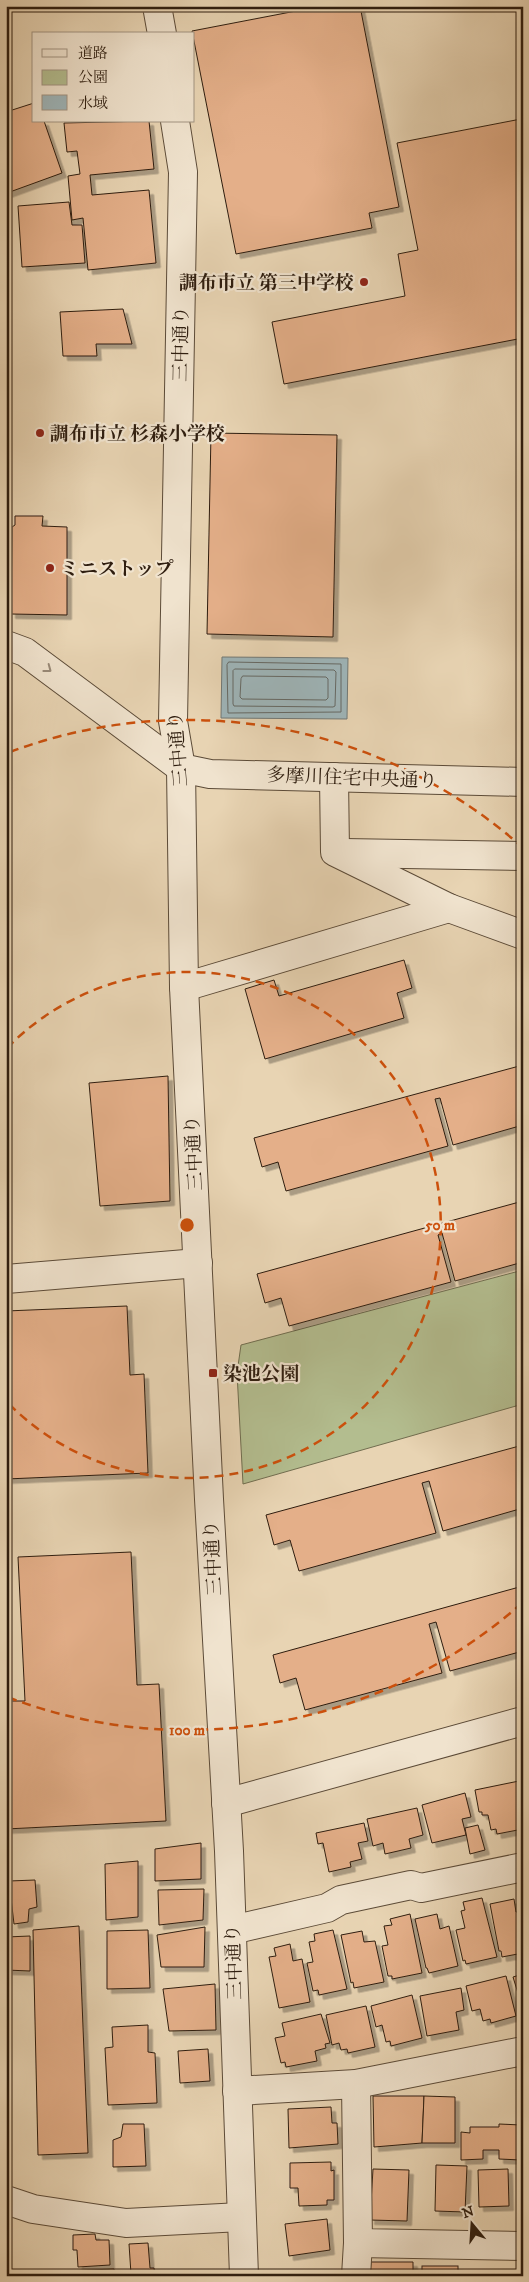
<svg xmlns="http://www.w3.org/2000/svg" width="529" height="2282" font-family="'IM FELL DW Pica','Noto Serif JP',serif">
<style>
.green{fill:#b3bd8f;stroke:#706d4f}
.water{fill:#9eb5b9;stroke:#717875}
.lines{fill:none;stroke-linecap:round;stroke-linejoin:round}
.shore{stroke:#666964;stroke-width:1}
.building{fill:#e4af89;stroke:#2e1d0f;filter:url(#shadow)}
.minor-casing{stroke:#5c4b38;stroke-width:30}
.tertiary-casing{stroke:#5c4b38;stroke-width:30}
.minor{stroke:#f0e3ce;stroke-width:28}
.tertiary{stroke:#f0e3ce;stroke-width:28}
.oneway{stroke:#998a78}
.ring{fill:none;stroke:#cc500c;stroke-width:2.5;stroke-dasharray:9 6}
.poi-dot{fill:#8f2418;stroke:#f0e3ce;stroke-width:2}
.labels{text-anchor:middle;stroke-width:4.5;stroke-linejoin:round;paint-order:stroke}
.poi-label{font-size:19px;font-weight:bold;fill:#2e1d0f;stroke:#f0e3ce;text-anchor:start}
.street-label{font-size:19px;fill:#2e1d0f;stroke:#f0e3ce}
.centre{fill:#cc500c;stroke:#f0e3ce;stroke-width:2.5}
.ring-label{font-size:15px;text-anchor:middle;font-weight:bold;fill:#cc500c;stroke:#f0e3ce;stroke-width:4.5;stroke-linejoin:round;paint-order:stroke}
</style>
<defs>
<filter id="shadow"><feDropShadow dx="4.5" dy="4.5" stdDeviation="0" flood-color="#0004"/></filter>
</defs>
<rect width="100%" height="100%" fill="#e8d4b3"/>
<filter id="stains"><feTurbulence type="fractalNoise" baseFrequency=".004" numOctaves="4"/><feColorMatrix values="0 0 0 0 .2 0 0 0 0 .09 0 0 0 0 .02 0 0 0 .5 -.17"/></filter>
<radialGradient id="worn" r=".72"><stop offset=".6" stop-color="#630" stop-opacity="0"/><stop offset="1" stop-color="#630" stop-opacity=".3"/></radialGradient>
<polygon class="green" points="523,1270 523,1404 243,1484 237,1373 241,1345"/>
<polygon class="water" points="222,657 348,658 347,719 221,718"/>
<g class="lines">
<g class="shore">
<polygon points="229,662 341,664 341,712 228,713 227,665"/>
<polygon points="235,669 334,670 336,672 335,706 333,707 234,706 233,704 233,671"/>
<polygon points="243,676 326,677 328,679 328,698 326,700 242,699 240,697 241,679"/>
</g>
</g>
<g class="building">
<polygon points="322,6 360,6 399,207 369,213 372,228 236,254 192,31"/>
<polygon points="34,103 34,121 44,121 62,173 7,193 6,112"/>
<polygon points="523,103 523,338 284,384 272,322 405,296 398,254 418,250 397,143 521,119 518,104"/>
<polygon points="149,121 154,169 90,175 92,195 149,190 156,263 88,270 83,218 72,220 68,176 80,174 77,151 67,152 64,123"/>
<polygon points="69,202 72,225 82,225 85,263 22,267 18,206"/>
<polygon points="123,309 132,344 96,344 97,356 63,356 60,312"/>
<polygon points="211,433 337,435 333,637 207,634"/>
<polygon points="15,516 43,516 42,526 67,527 67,615 11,614 12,527 15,525"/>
<polygon points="404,960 412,988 397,993 404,1018 265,1059 245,989 274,980 279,996"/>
<polygon points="523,1065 523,1125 453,1145 440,1098 435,1099 448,1146 286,1191 278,1162 262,1167 254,1138"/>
<polygon points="168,1076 170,1201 100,1206 89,1083"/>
<polygon points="523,1201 523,1262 455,1281 442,1233 438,1235 451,1282 289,1326 281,1298 265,1303 257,1274"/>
<polygon points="127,1306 130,1375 144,1374 148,1473 6,1479 6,1311"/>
<polygon points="523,1445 523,1508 443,1531 429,1481 422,1483 436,1533 299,1571 290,1540 274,1545 266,1515"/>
<polygon points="131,1552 137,1685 159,1684 166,1821 6,1829 6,1701 25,1701 18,1557"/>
<polygon points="523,1586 523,1651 450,1671 436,1622 429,1624 442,1673 305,1710 296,1678 280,1683 273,1655"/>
<polygon points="519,1781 523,1800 523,1829 497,1834 496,1829 491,1830 488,1815 482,1815 482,1812 479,1812 475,1790"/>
<polygon points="465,1793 471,1817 462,1819 466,1835 432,1843 422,1805"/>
<polygon points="417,1808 423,1835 409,1839 411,1848 385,1854 383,1843 373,1846 367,1819"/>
<polygon points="364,1823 368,1841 358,1843 362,1859 350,1862 351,1867 329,1872 323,1843 318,1844 316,1833"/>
<polygon points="478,1825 485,1850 470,1854 465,1828"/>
<polygon points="201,1843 201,1879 155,1881 155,1849"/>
<polygon points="138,1861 138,1917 106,1920 105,1864"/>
<polygon points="35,1880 37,1907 29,1909 28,1922 14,1924 9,1881"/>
<polygon points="204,1889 203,1920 159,1925 158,1890"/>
<polygon points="482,1898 497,1957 466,1964 465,1960 463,1961 456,1930 465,1928 461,1911 465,1910 463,1902"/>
<polygon points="514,1899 516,1912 523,1911 523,1953 502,1957 501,1951 499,1951 490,1904"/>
<polygon points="410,1914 422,1973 392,1979 392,1976 388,1976 382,1946 388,1945 384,1926 392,1925 390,1919"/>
<polygon points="437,1914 440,1929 449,1926 458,1966 429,1973 427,1968 426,1968 415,1919"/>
<polygon points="79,1926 88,2153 38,2155 33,1930"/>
<polygon points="205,1927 204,1967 161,1967 157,1935"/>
<polygon points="148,1930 150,1988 107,1989 107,1931"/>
<polygon points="333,1930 347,1989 319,1995 318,1990 313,1991 307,1963 313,1962 309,1942 315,1941 314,1934"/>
<polygon points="362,1931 364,1942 375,1941 384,1982 354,1988 353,1982 351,1983 341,1935"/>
<polygon points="30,1936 30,1971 6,1970 6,1937"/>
<polygon points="290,1944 293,1961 302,1959 310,2002 279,2008 269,1957 276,1956 274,1948"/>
<polygon points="523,1974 523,2003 521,2003 513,1977"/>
<polygon points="506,1976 516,2016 491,2023 490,2019 483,2021 480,2009 472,2011 466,1986"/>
<polygon points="215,1984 216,2030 169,2031 163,1989"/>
<polygon points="461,1988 464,2010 456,2012 459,2030 427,2036 420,1996"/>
<polygon points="412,1995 422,2038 391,2046 390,2041 386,2042 382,2025 376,2027 371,2006"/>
<polygon points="366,2006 375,2047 348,2053 347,2049 341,2050 339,2043 332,2045 326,2015"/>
<polygon points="321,2014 330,2043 325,2044 326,2048 315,2051 317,2061 286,2067 285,2062 281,2063 275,2038 285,2036 282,2023"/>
<polygon points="148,2025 148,2052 155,2053 157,2103 108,2105 105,2048 113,2047 112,2027"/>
<polygon points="208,2049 210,2081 180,2083 178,2051"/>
<polygon points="373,2096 424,2096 422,2143 374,2147"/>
<polygon points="424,2096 455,2097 455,2143 422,2143"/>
<polygon points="331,2107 332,2123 337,2123 338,2144 289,2148 288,2109"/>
<polygon points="123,2124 144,2124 146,2166 113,2167 113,2140 121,2137"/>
<polygon points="499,2124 521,2125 521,2160 499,2159 499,2150 483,2150 483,2159 461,2160 461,2132 470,2133 470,2127 499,2127"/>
<polygon points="331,2162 331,2171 334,2170 334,2200 327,2200 327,2205 299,2206 298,2188 290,2188 290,2163"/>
<polygon points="436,2165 467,2166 465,2212 435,2211"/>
<rect x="521" y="2166" width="2" height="43"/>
<polygon points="373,2169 409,2170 407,2221 370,2220"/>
<polygon points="508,2169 509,2206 479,2207 478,2170"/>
<polygon points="327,2219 330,2250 289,2256 285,2224"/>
<polygon points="95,2234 96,2240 109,2240 110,2265 78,2267 77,2250 73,2250 73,2235"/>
<polygon points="148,2243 150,2268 154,2268 155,2276 127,2276 131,2274 129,2244"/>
<polygon points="371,2262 413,2262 413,2276 370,2276"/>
<rect x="422" y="2266" width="36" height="10"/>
<polygon points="114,2269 114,2276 16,2276 16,2273"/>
</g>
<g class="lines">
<g class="minor-casing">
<g id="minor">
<polyline points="6,645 25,652 181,768"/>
<polyline points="334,777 335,852 449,908 523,935"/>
<polyline points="344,853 523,856"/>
<polyline points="184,987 449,908"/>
<polyline points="6,1279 198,1263"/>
<polyline points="226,1803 523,1721"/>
<polyline points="232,1930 327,1908 341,1900 411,1885 421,1888 523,1867"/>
<polyline points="356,2084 358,2243 523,2246"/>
<polyline points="237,2091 356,2084 523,2051"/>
<polyline points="6,2200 33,2209 126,2223 241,2217"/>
<polyline points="356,2276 358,2243"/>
</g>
</g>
<g class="tertiary-casing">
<g id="tertiary">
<polyline points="157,6 162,34"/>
<polyline points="175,121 183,172 173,721 181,768 184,987 209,1499 229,1851 244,2276"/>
<polyline points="181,768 210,774 523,782"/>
</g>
</g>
<use href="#minor" class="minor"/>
<use href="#tertiary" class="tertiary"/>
</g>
<defs><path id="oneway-chevron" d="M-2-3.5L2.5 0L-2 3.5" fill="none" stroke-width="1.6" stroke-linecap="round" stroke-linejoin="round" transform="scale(1.25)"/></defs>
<use class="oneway" href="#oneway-chevron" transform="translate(48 669) rotate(37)"/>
<g class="ring">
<path d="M7 1048A253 253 0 1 1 7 1402"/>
<path d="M522 1603A505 505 0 0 1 10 1698M10 752A505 505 0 0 1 522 847"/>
</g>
<g class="poi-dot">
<circle cx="364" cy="282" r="5"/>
<circle cx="40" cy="433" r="5"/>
<circle cx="50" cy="568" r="5"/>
<rect x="208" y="1368" width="10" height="10" rx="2.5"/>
</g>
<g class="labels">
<g class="poi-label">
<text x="354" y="289" text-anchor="end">調布市立 第三中学校</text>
<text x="50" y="440">調布市立 杉森小学校</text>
<text x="60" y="575">ミニストップ</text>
<text x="223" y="1380">染池公園</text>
</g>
<g class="street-label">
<text transform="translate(180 344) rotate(-89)" y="7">三中通り</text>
<text transform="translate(177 749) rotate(-95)" y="7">三中通り</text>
<text transform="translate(352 777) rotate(2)" y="7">多摩川住宅中央通り</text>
<text transform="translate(193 1153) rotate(-93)" y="7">三中通り</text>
<text transform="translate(212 1558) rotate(-93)" y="7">三中通り</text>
<text transform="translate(233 1962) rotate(-92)" y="7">三中通り</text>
</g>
</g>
<circle cx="187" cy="1225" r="8" class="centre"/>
<g class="ring-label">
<text x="440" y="1230">50 m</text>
<text x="187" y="1735">100 m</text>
</g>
<rect width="529" height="2282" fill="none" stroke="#e8d4b3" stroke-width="25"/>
<rect x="8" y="8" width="514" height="2267" fill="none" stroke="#2e1d0f" stroke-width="2.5"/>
<rect x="12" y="12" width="504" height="2257" fill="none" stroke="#2e1d0f"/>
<rect x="32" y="32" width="162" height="90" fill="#f0e3ce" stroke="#a29482"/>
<rect x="42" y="49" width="25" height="8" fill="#f0e3ce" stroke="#a29482"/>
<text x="78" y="58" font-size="15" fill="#2e1d0f">道路</text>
<rect x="42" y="70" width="25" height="15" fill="#b3bd8f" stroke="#a29482"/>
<text x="78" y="82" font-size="15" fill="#2e1d0f">公園</text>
<rect x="42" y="95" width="25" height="15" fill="#9eb5b9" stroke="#a29482"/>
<text x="78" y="108" font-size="15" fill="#2e1d0f">水域</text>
<g transform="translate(472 2224) rotate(342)" stroke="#f0e3ce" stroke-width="4" paint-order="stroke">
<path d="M0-4L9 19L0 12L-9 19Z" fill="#2e1d0f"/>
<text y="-8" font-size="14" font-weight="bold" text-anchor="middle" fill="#2e1d0f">N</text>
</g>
<rect width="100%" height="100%" filter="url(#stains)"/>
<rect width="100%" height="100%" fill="url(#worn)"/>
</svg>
